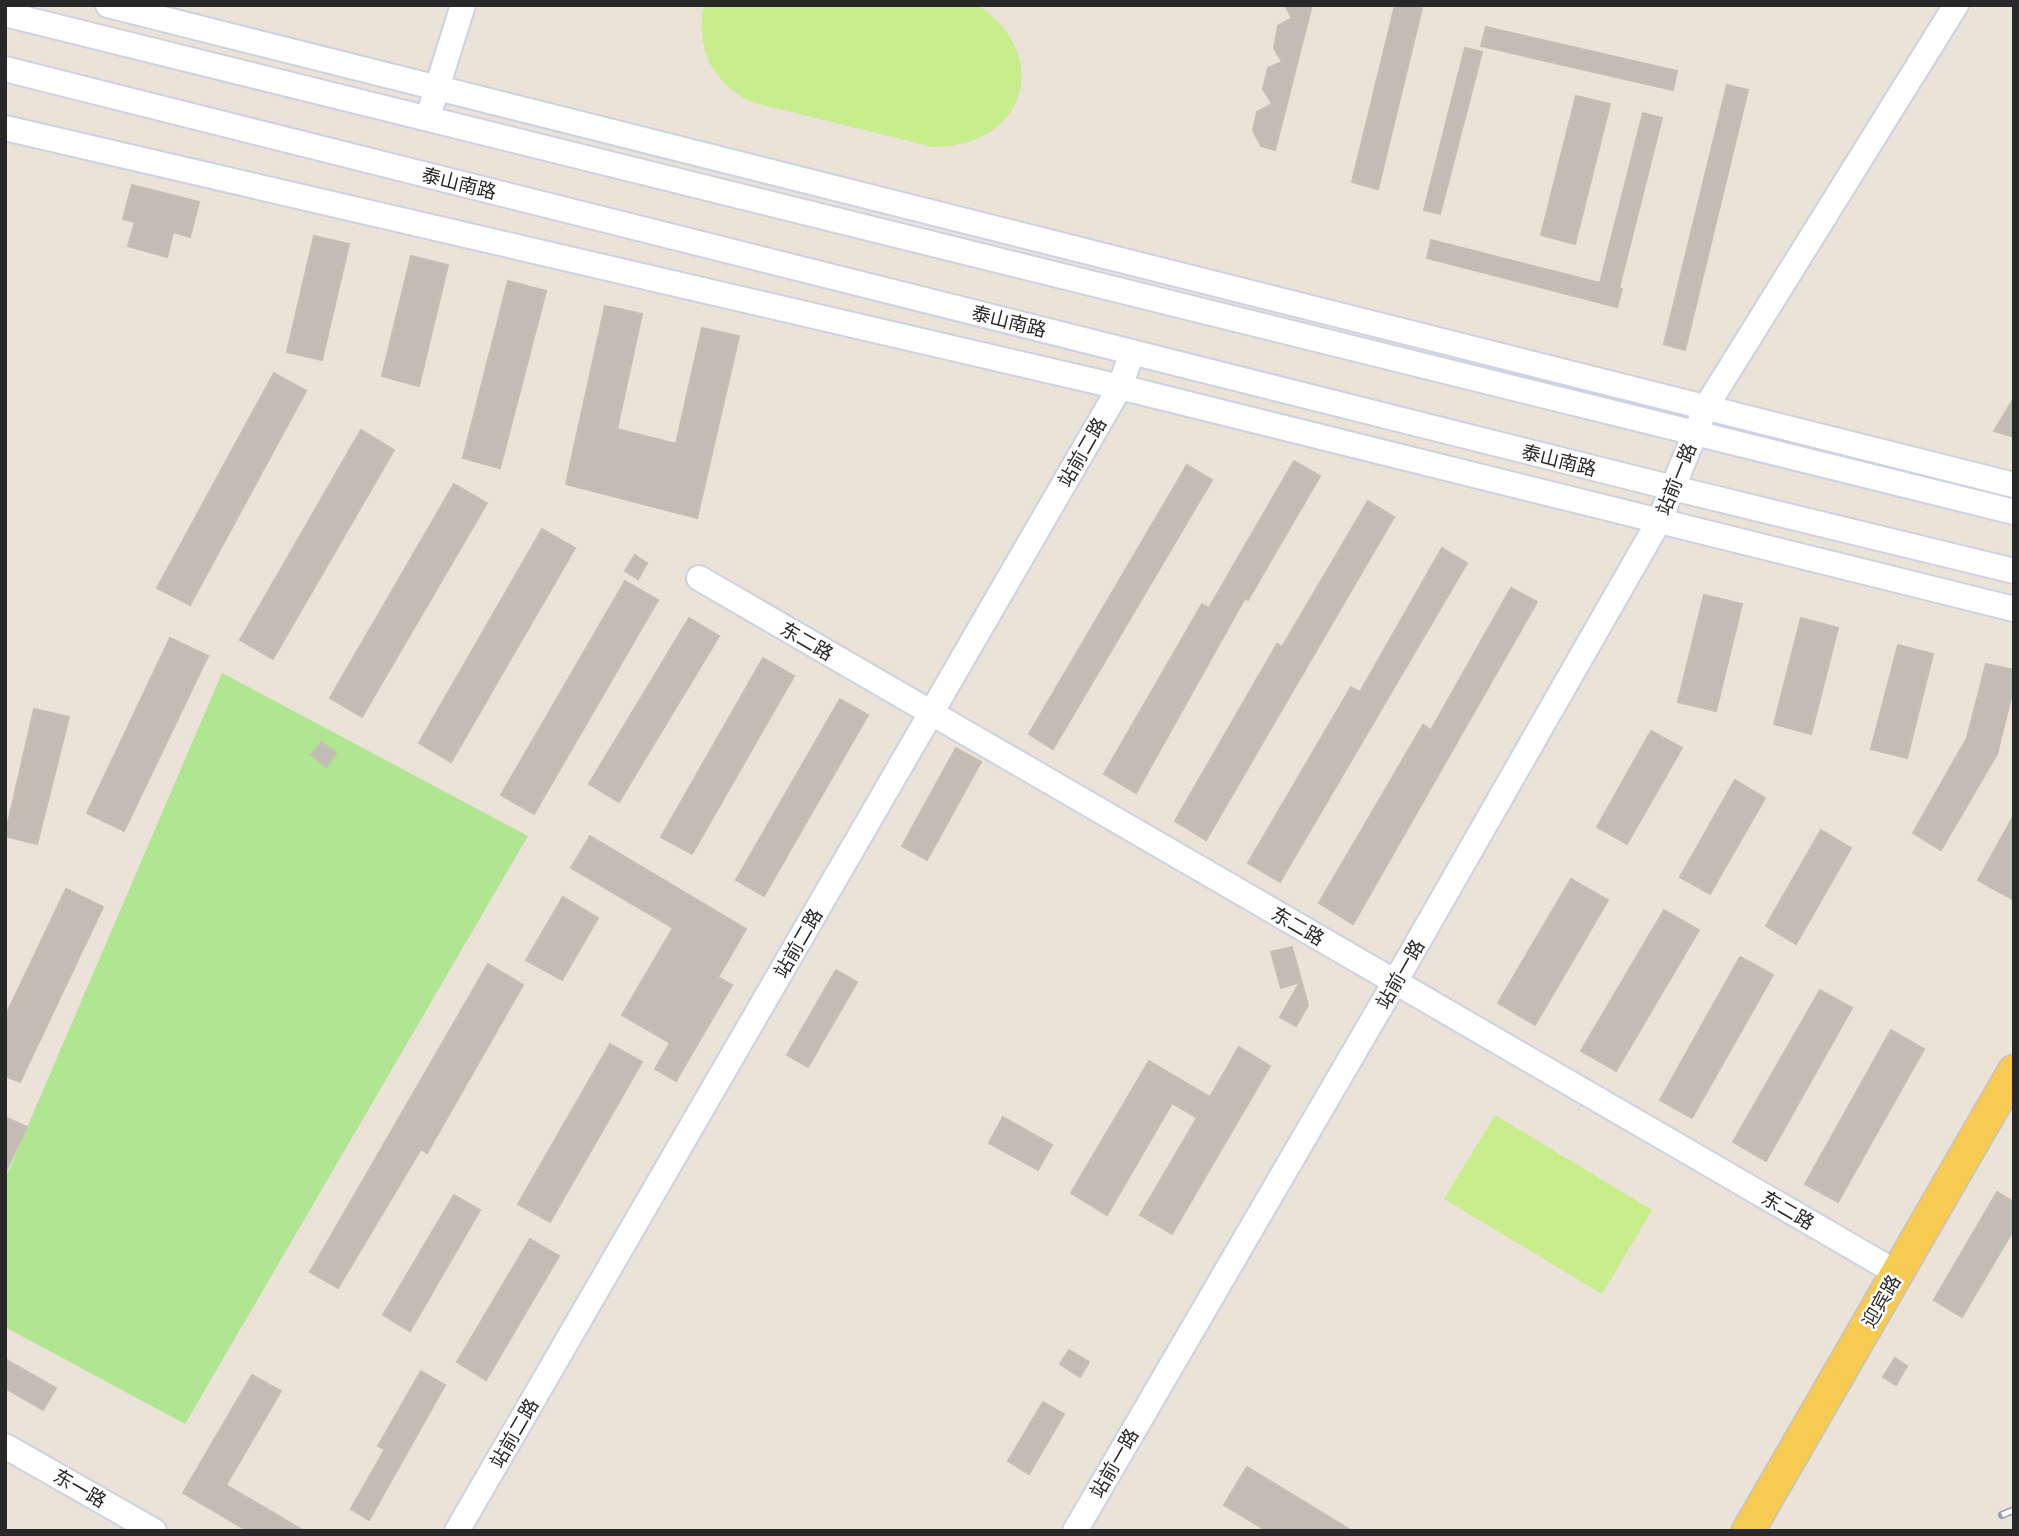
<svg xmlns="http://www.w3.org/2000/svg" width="2019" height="1536" font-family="'Nunito Sans','Noto Sans SC',sans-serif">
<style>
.green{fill:#b0e591}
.pitch{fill:#c7ed8c}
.building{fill:#c3bcb5;stroke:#c6beb2;stroke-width:2}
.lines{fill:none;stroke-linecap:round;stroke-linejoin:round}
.minor-casing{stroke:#cdd2e2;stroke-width:28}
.major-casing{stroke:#c3c3c3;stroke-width:35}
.minor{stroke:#fff;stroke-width:24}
.major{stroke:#f7cb51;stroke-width:32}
.rail-casing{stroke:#9b9fb3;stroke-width:8}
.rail{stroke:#fff;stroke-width:5;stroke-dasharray:16;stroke-linecap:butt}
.labels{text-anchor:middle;stroke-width:5;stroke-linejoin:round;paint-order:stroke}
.street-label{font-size:19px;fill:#282828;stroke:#fff}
</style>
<rect width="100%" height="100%" fill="#ebe2d8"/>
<polygon class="green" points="222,673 528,836 185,1424 5,1327 5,1179"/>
<g class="pitch">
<path d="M704,5L981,7C1054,60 1023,147 933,147L751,102C712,82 695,48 704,5Z"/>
<polygon points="1495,1115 1652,1210 1602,1294 1444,1199"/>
</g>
<g class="building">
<polygon points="1285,5 1312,5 1275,150 1261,146 1253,130 1257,112 1272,104 1263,89 1268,68 1282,62 1274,48 1278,26 1292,18"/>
<polygon points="1395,5 1422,8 1378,189 1352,182"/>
<polygon points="1486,27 1677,71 1673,90 1481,46"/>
<polygon points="1465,48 1482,52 1440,214 1424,210"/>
<polygon points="1727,85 1748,90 1685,350 1664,344"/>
<polygon points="1576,96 1610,104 1575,244 1541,235"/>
<polygon points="1643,113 1662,118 1619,288 1622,289 1617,307 1427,258 1431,240 1600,283"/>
<polygon points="132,185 199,202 190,237 173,232 167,257 128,246 135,222 123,219"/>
<polygon points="314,236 349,244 322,360 287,352"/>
<polygon points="411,256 448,265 419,386 382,376"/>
<polygon points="508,281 546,291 500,468 463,458"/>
<polygon points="605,306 642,314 617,429 676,444 702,328 739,336 697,518 566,484"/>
<polygon points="274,373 306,391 190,605 157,588"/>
<polygon points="2014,398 2014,437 1994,431"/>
<polygon points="361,430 394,450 273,659 240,640"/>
<polygon points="1294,461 1320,476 1248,600 1245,598 1136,793 1104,774 1202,604 1209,608"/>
<polygon points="1187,465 1212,480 1053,749 1029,734"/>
<polygon points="454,484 487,503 362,717 330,698"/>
<polygon points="1368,501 1394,517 1206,840 1175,821 1277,644 1282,647"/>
<polygon points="542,529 575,548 451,762 419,743"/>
<polygon points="1442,548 1467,563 1280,882 1248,863 1351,687 1360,692"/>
<polygon points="635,555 647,563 638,579 625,571"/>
<polygon points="625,581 658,600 534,814 501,795"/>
<polygon points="1511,588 1537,602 1353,924 1319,903 1423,725 1431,730"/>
<polygon points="1704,595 1742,604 1716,711 1678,702"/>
<polygon points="689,618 719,636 619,802 589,784"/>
<polygon points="1801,618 1838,628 1811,734 1774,724"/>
<polygon points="170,638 208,656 124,831 87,813"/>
<polygon points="1898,645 1933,654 1907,758 1871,749"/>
<polygon points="763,658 794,676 692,854 661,837"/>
<polygon points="1986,664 2014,670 2014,686 1997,754 1941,850 1913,833 1967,738"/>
<polygon points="840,699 868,715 764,896 736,880"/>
<polygon points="34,709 69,717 37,844 5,836"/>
<polygon points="1651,731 1682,748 1627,844 1597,827"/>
<polygon points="322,742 336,753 326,767 311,755"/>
<polygon points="956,748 981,762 927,860 902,846"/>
<polygon points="1735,780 1765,798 1710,894 1680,877"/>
<polygon points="2014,815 2014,900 1978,880"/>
<polygon points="1821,830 1851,848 1796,944 1766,926"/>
<polygon points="590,836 746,929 718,977 732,985 676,1081 655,1069 670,1043 622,1015 673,928 571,868"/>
<polygon points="1571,879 1608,900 1535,1025 1498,1003"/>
<polygon points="66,889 103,907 20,1082 5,1076 5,1017"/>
<polygon points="563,897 598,918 562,980 526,960"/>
<polygon points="1664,910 1699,930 1616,1071 1581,1051"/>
<polygon points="1292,947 1308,1005 1296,1026 1280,1017 1300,982 1281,988 1271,952"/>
<polygon points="1740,957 1773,975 1692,1118 1660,1100"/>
<polygon points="488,964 523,985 427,1153 421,1149 338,1288 310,1272"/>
<polygon points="836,970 857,982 808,1067 787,1055"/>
<polygon points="1820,990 1852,1008 1766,1161 1733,1142"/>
<polygon points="1891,1030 1924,1049 1838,1202 1805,1184"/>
<polygon points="610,1044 642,1062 550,1222 518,1204"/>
<polygon points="1239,1047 1270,1066 1172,1234 1140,1215 1197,1118 1172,1103 1107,1215 1071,1193 1149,1061 1210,1097"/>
<polygon points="5,1117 27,1127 5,1173"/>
<polygon points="1003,1117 1052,1145 1038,1170 989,1143"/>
<polygon points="1997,1192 2014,1202 2014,1229 1962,1317 1934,1300"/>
<polygon points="454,1195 480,1210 410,1331 383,1315"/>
<polygon points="530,1239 559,1256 486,1380 457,1362"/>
<polygon points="1069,1350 1089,1362 1080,1377 1060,1364"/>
<polygon points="1895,1358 1907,1366 1896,1385 1883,1377"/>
<polygon points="5,1359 56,1388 43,1410 5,1388"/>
<polygon points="421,1371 445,1385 369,1520 351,1509 385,1449 378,1446"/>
<polygon points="252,1375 281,1391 226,1485 304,1531 248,1531 183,1493"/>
<polygon points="1043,1402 1064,1414 1029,1474 1008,1461"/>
<polygon points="1247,1467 1352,1531 1267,1531 1224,1505"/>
</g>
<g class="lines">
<g class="minor-casing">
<g id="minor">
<polyline points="108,5 2014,485"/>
<polyline points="5,14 2014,512"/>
<polyline points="5,69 1673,488 2014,571"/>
<polyline points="432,104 463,5"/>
<polyline points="5,128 1120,387 2014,609"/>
<polyline points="699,578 1897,1273"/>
<polyline points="5,1446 154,1531"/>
<polyline points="457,1531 1120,387 1132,352"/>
<polyline points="1075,1531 1395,982 1659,521 1706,407 1956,5"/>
</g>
</g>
<g class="major-casing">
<polyline id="major" points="1748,1531 2014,1071"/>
</g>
<use href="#minor" class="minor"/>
<use href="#major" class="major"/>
<g class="rail-casing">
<polyline id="rail" points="2002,1515 2014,1510"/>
</g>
<use href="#rail" class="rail"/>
</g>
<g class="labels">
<g class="street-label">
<text transform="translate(459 183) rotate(14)" y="7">泰山南路</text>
<text transform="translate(1009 321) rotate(14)" y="7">泰山南路</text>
<text transform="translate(1082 452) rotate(-60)" y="7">站前二路</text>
<text transform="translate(1559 460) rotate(14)" y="7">泰山南路</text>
<text transform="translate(1676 479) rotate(-68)" y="7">站前一路</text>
<text transform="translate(807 641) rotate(30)" y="7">东二路</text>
<text transform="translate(1298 926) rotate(30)" y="7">东二路</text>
<text transform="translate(798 943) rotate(-60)" y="7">站前二路</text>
<text transform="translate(1400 974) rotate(-60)" y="7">站前一路</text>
<text transform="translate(1788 1210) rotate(30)" y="7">东二路</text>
<text transform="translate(1881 1301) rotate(-60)" y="7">迎宾路</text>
<text transform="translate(514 1433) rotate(-60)" y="7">站前二路</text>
<text transform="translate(1114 1463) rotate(-60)" y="7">站前一路</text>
<text transform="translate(80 1488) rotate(30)" y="7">东一路</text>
</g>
</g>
<rect width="2019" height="1536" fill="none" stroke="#282828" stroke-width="14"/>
</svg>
